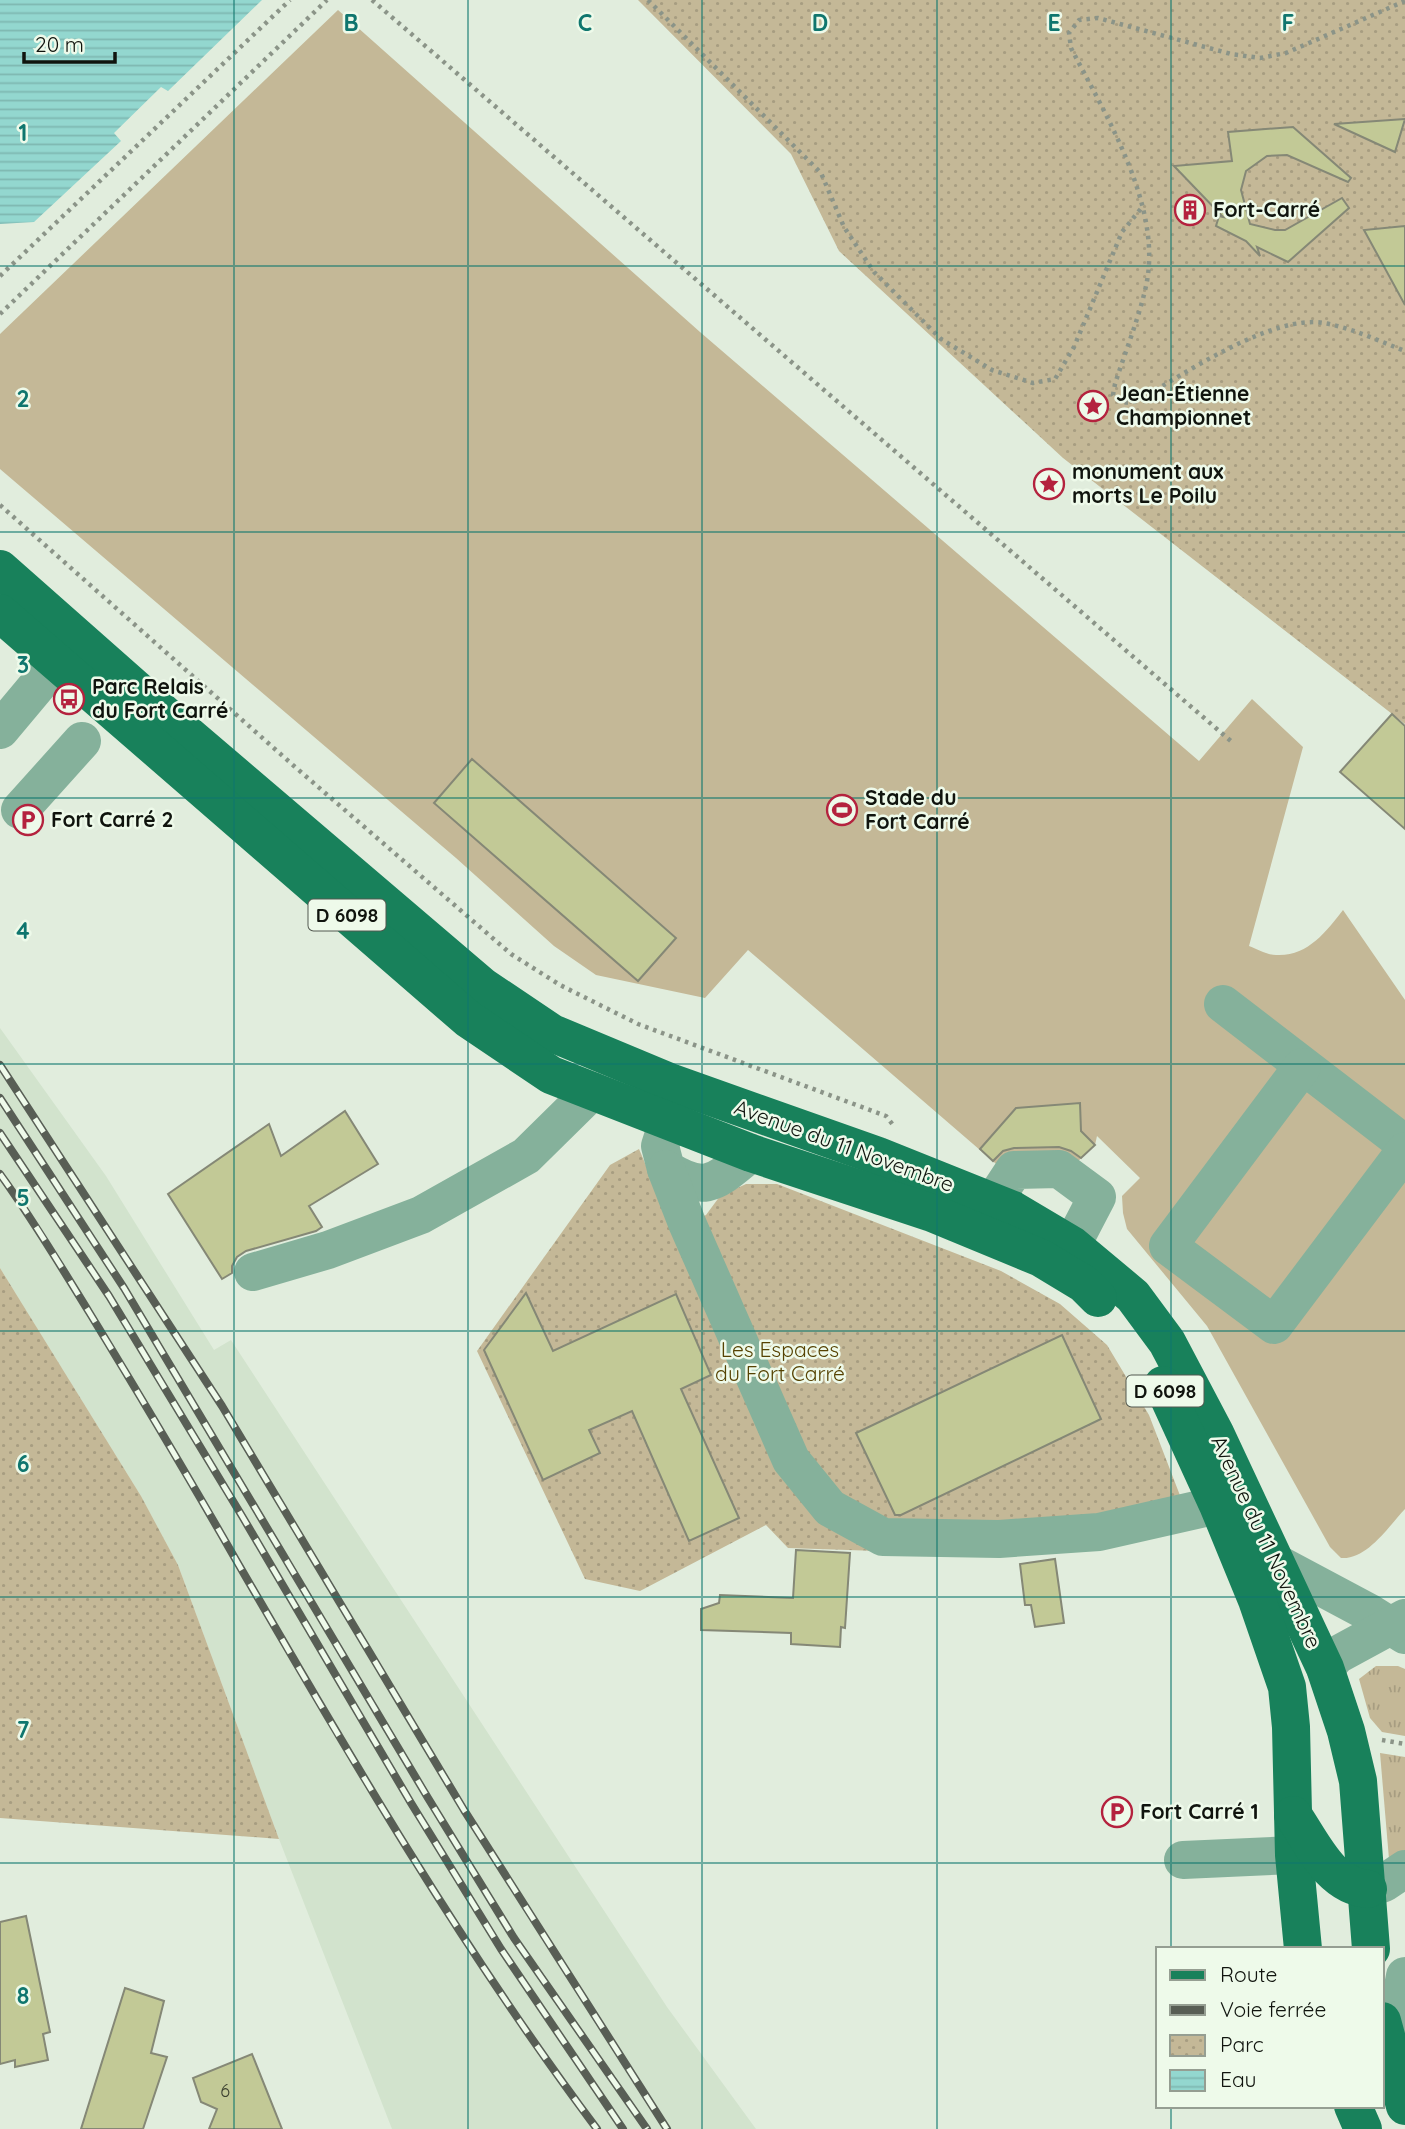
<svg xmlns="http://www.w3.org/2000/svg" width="1405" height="2129" font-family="Quicksand,sans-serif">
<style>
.built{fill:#d2e3cd}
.grass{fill:url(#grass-tufts)}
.park{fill:url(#park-dots)}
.pitch{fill:#c4b897}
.water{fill:url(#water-rules)}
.building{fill:#c2c996;stroke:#858876;stroke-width:2}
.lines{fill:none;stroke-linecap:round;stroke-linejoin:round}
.path{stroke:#8b9488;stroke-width:4.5;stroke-dasharray:3.5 5;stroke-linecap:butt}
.minor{stroke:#85b19b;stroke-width:38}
.major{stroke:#18815b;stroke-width:38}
.rail-casing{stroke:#585e55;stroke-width:8}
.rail{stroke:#eefaea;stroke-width:5;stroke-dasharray:16;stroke-linecap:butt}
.grid{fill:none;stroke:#0f766e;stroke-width:2;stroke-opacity:0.55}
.labels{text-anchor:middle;stroke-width:5;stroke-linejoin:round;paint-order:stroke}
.number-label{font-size:18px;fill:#3c4130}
.shield{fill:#eefaea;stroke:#535950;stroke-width:2}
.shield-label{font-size:19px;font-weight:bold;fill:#10140e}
.poi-label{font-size:21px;font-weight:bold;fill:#10140e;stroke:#eefaea;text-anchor:start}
.street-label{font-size:21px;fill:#10140e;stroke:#eefaea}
.park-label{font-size:21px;fill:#564202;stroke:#eefaea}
.grid-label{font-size:23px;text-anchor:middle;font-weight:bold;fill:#0f766e;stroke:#eefaea;stroke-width:5;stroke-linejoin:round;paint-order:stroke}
</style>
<defs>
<pattern id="grass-tufts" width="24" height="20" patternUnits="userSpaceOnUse" patternTransform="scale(1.75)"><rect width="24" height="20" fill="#c4b897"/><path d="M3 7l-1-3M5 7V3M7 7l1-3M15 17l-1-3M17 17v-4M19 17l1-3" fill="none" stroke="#a79d81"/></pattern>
<pattern id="park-dots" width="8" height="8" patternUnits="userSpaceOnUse" patternTransform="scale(1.75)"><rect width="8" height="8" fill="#c4b897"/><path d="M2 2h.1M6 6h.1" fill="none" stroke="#a79d81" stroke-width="1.8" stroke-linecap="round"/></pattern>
<pattern id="water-rules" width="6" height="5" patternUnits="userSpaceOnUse" patternTransform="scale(1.75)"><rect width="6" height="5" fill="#93d7cf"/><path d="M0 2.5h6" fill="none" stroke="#7eb8b1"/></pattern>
</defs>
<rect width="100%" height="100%" fill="#e1eddd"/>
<polygon class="built" points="0,1028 106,1176 214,1350 231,1340 667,2007 756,2129 392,2129 279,1839 178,1565 141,1496 0,1268"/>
<g class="grass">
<polygon points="1376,1666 1398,1666 1405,1669 1405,1736 1382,1732 1370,1718 1359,1679"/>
<polygon points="1380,1753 1405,1757 1405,1850 1389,1859"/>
</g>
<g class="park">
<polygon points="638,0 1405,0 1405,724 1063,458 839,251 791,154"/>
<polygon points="639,1149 673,1229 706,1215 720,1196 746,1184 777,1184 1001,1271 1060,1304 1107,1345 1149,1415 1186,1511 998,1555 788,1548 766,1525 640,1591 585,1579 477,1351 610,1165"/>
<polygon points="0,1268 141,1496 178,1565 279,1839 0,1818"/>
</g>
<path class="pitch" d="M338,10L700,332L1199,761L1252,699L1303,747L1249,946C1257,949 1267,955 1276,955C1307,957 1326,932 1343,910L1405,1000V1509C1388,1527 1367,1560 1341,1558L1330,1547L1207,1326L1127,1229L1123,1213L1122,1196L1140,1178L1097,1136L1095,1145L1074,1165L1002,1169L748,950L705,998L596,975L554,946L456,858L0,469V334Z"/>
<polygon class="water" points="0,0 262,0 168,91 161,87 114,133 121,141 34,222 0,224"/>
<g class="building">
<polygon points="1405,119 1395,152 1334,124"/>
<polygon points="1293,127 1351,178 1348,182 1287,155 1267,156 1246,171 1241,190 1250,224 1275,230 1285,230 1342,198 1349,208 1288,262 1257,247 1260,256 1246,241 1216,226 1219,216 1223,217 1174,166 1232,161 1228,132"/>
<polygon points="1405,226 1405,305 1364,230"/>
<polygon points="1392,714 1405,726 1405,829 1340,772"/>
<polygon points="472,759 676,938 638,981 434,803"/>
<polygon points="1080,1103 1081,1131 1095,1145 1081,1158 1071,1151 1059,1147 1014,1148 1003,1151 993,1161 980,1149 1016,1108"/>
<polygon points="345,1111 378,1164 309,1206 322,1227 316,1231 246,1251 237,1257 232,1266 232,1273 222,1279 168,1194 269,1124 281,1156"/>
<polygon points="526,1293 553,1351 676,1294 711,1375 681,1389 739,1518 689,1541 632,1411 589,1430 600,1453 543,1480 484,1350"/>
<polygon points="1062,1335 1101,1419 901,1515 895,1515 856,1433"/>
<polygon points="796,1550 850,1553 845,1628 841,1627 840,1647 791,1644 791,1633 701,1630 701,1609 719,1603 720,1595 793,1598"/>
<polygon points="1055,1559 1064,1623 1035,1627 1031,1605 1025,1605 1020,1564"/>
<polygon points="26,1916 50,2032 43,2034 48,2060 15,2067 15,2060 0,2064 0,1922"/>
<polygon points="125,1988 164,2001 151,2053 167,2057 143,2129 81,2129"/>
<polygon points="252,2054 282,2129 209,2129 217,2109 201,2102 193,2078"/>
</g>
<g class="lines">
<g class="path">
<polyline points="372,0 1232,742"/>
<polyline points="648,0 821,173 844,227 874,272 941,339 992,370 1033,383 1055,379 1074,347 1122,232 1143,206"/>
<path d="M1405,1L1286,53L1260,58L1231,54L1098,18L1079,20L1069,33L1071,48C1105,114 1161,204 1147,281C1141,313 1125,352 1115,384L1113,395C1121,404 1129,404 1139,400C1184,374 1272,314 1324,323C1352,328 1379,341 1405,351"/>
<polyline points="0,276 290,0"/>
<polyline points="0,314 327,0"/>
<polyline points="0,505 294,766 511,954 560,985 638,1024 886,1116 893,1125"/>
<polyline points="1382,1740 1405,1744"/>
</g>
<g class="minor">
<polyline points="0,730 57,662"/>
<polyline points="20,810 82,741"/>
<polyline points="1223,1004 1405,1144"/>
<polyline points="1302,1067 1168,1246 1274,1325 1405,1151"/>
<path d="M668,1121L660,1146L666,1169C708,1195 716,1181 751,1153"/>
<polyline points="666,1169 687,1223 791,1460 830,1508 883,1537 999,1539 1099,1532 1218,1505"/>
<polyline points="993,1202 1014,1170 1059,1169 1097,1197 1072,1245"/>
<polyline points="253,1272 328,1250 421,1215 526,1156 592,1091"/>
<polyline points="1278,1564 1368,1612 1405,1635"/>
<polyline points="1325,1668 1337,1655 1405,1618"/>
<polyline points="1183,1860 1294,1855"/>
<polyline points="1368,1889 1384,1883 1405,1869"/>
<polyline points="1390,2056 1405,1976"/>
</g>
<g class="major">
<polyline points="0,569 189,736 482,986 552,1033 672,1083 878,1156 1013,1210 1072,1245 1133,1296 1167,1342 1215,1433 1325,1668 1346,1731 1358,1781 1371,1949"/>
<polyline points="0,613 468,1019 551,1075 751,1153 932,1213 1041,1258 1084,1284 1098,1298"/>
<polyline points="1163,1385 1218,1505 1257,1600 1287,1687 1291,1727 1294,1855 1303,1949"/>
<path d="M1293,1815C1313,1844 1330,1886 1368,1889"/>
<polyline points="1382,2021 1405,2106"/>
<polyline points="1353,2106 1363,2129"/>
</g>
<g class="rail-casing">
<g id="rail">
<polyline points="0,1065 222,1406 464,1810 667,2129"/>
<polyline points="0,1098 124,1288 428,1798 514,1938 647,2129"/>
<polyline points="0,1133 109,1296 242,1516 411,1803 501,1949 623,2129"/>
<path d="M0,1174C32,1218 60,1265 89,1312C139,1394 188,1476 236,1560C349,1755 462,1949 597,2129"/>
</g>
</g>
<use href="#rail" class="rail"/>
</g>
<path class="grid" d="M234,0V2129M468,0V2129M702,0V2129M937,0V2129M1171,0V1949M0,266H1405M0,532H1405M0,798H1405M0,1064H1405M0,1331H1405M0,1597H1405M0,1863H1405M1171,2106V2129"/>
<defs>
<g id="building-ring" transform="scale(1.575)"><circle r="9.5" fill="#eefaea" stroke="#b4223e" stroke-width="1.5"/><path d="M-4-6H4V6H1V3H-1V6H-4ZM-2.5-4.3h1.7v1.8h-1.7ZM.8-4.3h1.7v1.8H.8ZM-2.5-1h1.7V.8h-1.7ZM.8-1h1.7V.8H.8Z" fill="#b4223e"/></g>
<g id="sight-ring" transform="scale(1.575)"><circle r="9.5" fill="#eefaea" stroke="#b4223e" stroke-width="1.5"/><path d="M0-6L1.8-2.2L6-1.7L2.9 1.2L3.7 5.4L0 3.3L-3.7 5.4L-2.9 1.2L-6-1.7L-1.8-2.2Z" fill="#b4223e"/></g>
<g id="bus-ring" transform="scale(1.575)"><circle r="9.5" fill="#eefaea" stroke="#b4223e" stroke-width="1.5"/><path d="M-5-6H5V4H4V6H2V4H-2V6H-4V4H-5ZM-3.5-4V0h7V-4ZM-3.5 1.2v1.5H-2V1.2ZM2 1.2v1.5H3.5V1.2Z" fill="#b4223e"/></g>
<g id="stadium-ring" transform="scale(1.575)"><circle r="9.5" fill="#eefaea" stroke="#b4223e" stroke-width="1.5"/><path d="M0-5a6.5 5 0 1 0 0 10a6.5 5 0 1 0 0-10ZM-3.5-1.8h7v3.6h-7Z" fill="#b4223e"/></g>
<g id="parking-ring" transform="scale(1.575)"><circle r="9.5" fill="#eefaea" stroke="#b4223e" stroke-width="1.5"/><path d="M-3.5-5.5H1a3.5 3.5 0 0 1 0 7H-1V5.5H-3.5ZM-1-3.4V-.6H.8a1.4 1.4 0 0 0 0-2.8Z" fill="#b4223e"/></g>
</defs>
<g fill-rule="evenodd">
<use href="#building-ring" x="1190" y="210"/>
<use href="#sight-ring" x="1093" y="406"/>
<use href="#sight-ring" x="1049" y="484"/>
<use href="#bus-ring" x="69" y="699"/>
<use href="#stadium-ring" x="842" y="810"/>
<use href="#parking-ring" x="28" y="820"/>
<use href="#parking-ring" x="1117" y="1812"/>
</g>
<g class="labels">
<g class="number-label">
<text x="225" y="2097">6</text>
</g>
<g class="shield">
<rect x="308.5" y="899.5" width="77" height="31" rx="5"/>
<rect x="1126.5" y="1375.5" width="77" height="31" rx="5"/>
</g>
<g class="shield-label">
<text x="347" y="922">D 6098</text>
<text x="1165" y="1398">D 6098</text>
</g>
<g class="poi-label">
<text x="1213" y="217">Fort-Carré</text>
<text x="1116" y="401">Jean-Étienne<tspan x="1116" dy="24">Championnet</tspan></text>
<text x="1072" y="479">monument aux<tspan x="1072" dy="24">morts Le Poilu</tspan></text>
<text x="92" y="694">Parc Relais<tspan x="92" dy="24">du Fort Carré</tspan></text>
<text x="865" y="805">Stade du<tspan x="865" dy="24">Fort Carré</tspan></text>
<text x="51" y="827">Fort Carré 2</text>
<text x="1140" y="1819">Fort Carré 1</text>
</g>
<g class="street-label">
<text transform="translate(844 1146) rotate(20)" y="7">Avenue du 11 Novembre</text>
<text transform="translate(1266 1542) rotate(65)" y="7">Avenue du 11 Novembre</text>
</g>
<g class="park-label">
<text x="780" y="1357">Les Espaces<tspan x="780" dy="24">du Fort Carré</tspan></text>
</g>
</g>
<g class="grid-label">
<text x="351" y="31">B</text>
<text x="585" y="31">C</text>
<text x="820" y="31">D</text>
<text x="1054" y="31">E</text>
<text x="1288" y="31">F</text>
<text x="23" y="141">1</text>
<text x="23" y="407">2</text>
<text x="23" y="673">3</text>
<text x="23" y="939">4</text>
<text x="23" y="1206">5</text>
<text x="23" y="1472">6</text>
<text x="23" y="1738">7</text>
<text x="23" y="2004">8</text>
</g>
<rect x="1156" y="1947" width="228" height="161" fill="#eefaea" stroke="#959e92" stroke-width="2"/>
<rect x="1170" y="1970" width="35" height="10" fill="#18815b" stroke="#959e92" stroke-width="2"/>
<text x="1220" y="1982" font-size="21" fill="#10140e">Route</text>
<rect x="1170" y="2005" width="35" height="10" fill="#585e55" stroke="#959e92" stroke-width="2"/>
<text x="1220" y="2017" font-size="21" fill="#10140e">Voie ferrée</text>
<rect x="1170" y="2035" width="35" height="21" fill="url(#park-dots)" stroke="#959e92" stroke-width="2"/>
<text x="1220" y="2052" font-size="21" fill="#10140e">Parc</text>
<rect x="1170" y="2070" width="35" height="21" fill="url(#water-rules)" stroke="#959e92" stroke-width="2"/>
<text x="1220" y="2087" font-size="21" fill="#10140e">Eau</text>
<path d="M24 52v10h91v-10" fill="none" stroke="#10140e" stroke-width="3.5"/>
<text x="35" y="52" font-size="21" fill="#10140e" stroke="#eefaea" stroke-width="5" paint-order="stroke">20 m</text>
</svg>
